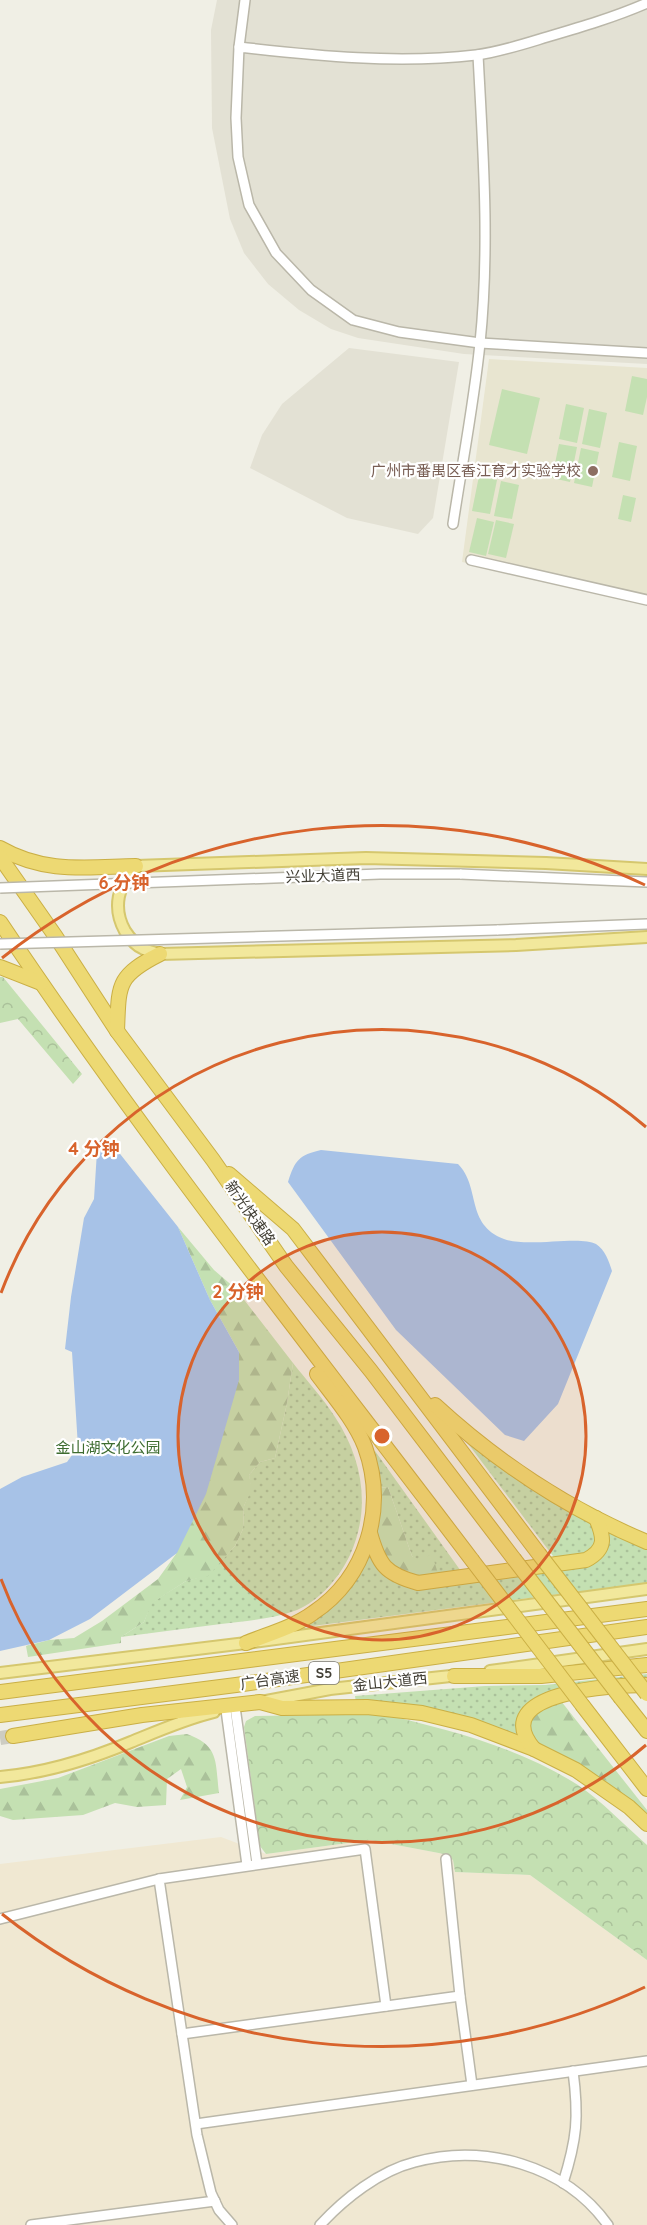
<svg xmlns="http://www.w3.org/2000/svg" width="647" height="2225" font-family="Quicksand,'Noto Sans SC',sans-serif">
<style>
.residential{fill:#e3e1d4}
.commercial{fill:#f0e8d2}
.education{fill:#e8e5d0}
.grass{fill:url(#grass-dots)}
.forest{fill:url(#forest-firs)}
.park{fill:url(#park-crowns)}
.garden{fill:#c4e0b2}
.water{fill:#a7c2e7}
.lines{fill:none;stroke-linecap:round;stroke-linejoin:round}
.highway-tunnel{stroke:#cdccc2;stroke-width:14;stroke-dasharray:14 7;stroke-linecap:butt}
.minor-casing{stroke:#bab7a9;stroke-width:12}
.major-casing{stroke:#d5c76e;stroke-width:14}
.highway-casing{stroke:#caaf45;stroke-width:16}
.minor{stroke:#fff;stroke-width:9}
.major{stroke:#f2e89c;stroke-width:10}
.highway{stroke:#edd973;stroke-width:14}
.minor-bridge-casing{stroke:#bab7a9;stroke-width:12;stroke-linecap:butt}
.highway-bridge-casing{stroke:#caaf45;stroke-width:16;stroke-linecap:butt}
.minor-bridge{stroke:#fff;stroke-width:9}
.highway-bridge{stroke:#edd973;stroke-width:14}
.ring{fill:none;stroke:#d8632c;stroke-width:3}
.education-dot{fill:#8d6e63;stroke:#fff;stroke-width:2}
.labels{text-anchor:middle;stroke-width:4.5;stroke-linejoin:round;paint-order:stroke}
.shield{fill:#fff;stroke:#7b7972;stroke-width:1.5}
.shield-label{font-size:14px;font-weight:bold;fill:#423f35}
.education-label{font-size:15px;fill:#785e54;stroke:#fff;text-anchor:end}
.street-label{font-size:15px;fill:#423f35;stroke:#fff}
.park-label{font-size:15px;fill:#3d6c30;stroke:#fff}
.centre{fill:#d8632c;stroke:#fff;stroke-width:3}
.ring-label{font-size:18px;text-anchor:middle;font-weight:bold;fill:#d8632c;stroke:#fff;stroke-width:4.5;stroke-linejoin:round;paint-order:stroke}
</style>
<defs>
<pattern id="grass-dots" width="8" height="8" patternUnits="userSpaceOnUse" patternTransform="scale(1.5)"><rect width="8" height="8" fill="#c4e0b2"/><path d="M2 2h.1M6 6h.1" fill="none" stroke="#aac19a" stroke-width="1.8" stroke-linecap="round"/></pattern>
<pattern id="forest-firs" width="22" height="20" patternUnits="userSpaceOnUse" patternTransform="scale(1.5)"><rect width="22" height="20" fill="#c4e0b2"/><path d="M5 1l3.5 6h-7zM16 11l3.5 6h-7z" fill="#aac19a"/></pattern>
<pattern id="park-crowns" width="20" height="18" patternUnits="userSpaceOnUse" patternTransform="scale(1.5)"><rect width="20" height="18" fill="#c4e0b2"/><path d="M2 6a3 3 0 1 1 6 0M12 15a3 3 0 1 1 6 0" fill="none" stroke="#aac19a"/></pattern>
</defs>
<rect width="100%" height="100%" fill="#f0efe5"/>
<g class="residential">
<polygon points="217,0 647,0 647,364 464,354 358,338 331,329 299,310 268,284 244,253 230,219 212,128 211,30"/>
<polygon points="349,348 459,362 433,518 418,534 347,518 250,468 262,435 282,404"/>
</g>
<polygon class="commercial" points="221,1837 266,1854 370,1840 444,1854 453,1860 455,1872 530,1875 647,1960 647,2225 0,2225 0,1864"/>
<polygon class="education" points="489,359 647,368 647,601 462,562"/>
<g class="grass">
<path d="M293,1363C307,1381 323,1398 335,1417C363,1459 371,1509 350,1555C339,1578 320,1600 297,1610C273,1619 246,1621 221,1624C187,1628 154,1633 121,1637L144,1622L151,1603L186,1581L208,1575L235,1546L243,1529L244,1506L251,1489L249,1475L260,1462L275,1458L287,1403Z"/>
<polygon points="460,1433 589,1521 596,1530 598,1540 587,1555 556,1560"/>
<polygon points="375,1451 463,1574 439,1577 412,1556 388,1487 380,1488 372,1454"/>
<polygon points="608,1532 647,1549 647,1583 297,1628 328,1611 341,1598 370,1551 392,1579 593,1563"/>
<path d="M647,1674V1682L543,1694C520,1704 515,1713 518,1738L356,1703L355,1696L485,1686L545,1685Z"/>
</g>
<g class="forest">
<polygon points="178,1227 214,1270 235,1288 293,1363 287,1403 275,1458 260,1462 249,1475 252,1489 244,1506 243,1529 235,1546 208,1576 186,1581 152,1603 144,1622 121,1637 121,1643 28,1657 26,1646 49,1640 74,1638 102,1621 158,1579 176,1554 239,1352 210,1300"/>
<path d="M388,1487L412,1556L419,1560L432,1554L439,1577C430,1576 420,1578 411,1576C368,1568 377,1519 380,1488Z"/>
<path d="M561,1701L647,1810V1819L538,1746L528,1728C533,1710 545,1707 561,1701Z"/>
<path d="M187,1734C220,1746 215,1762 219,1793L180,1800L187,1787L181,1769L167,1779L166,1805L137,1807L115,1803L83,1815L13,1820L0,1816V1789L58,1778L169,1736Z"/>
</g>
<g class="park">
<polygon points="0,977 3,977 82,1074 73,1084 18,1019 0,1023"/>
<path d="M382,1714C450,1730 518,1747 578,1785C602,1801 625,1826 647,1845V1960L530,1875L455,1872L453,1860L444,1854L370,1840L266,1854L260,1846L244,1727L246,1721L255,1716Z"/>
</g>
<g class="garden">
<polygon points="632,376 647,379 647,397 643,415 625,411"/>
<polygon points="502,389 540,398 527,454 489,445"/>
<polygon points="566,404 584,408 577,443 559,439"/>
<polygon points="589,409 607,413 600,448 582,444"/>
<polygon points="619,442 637,446 630,481 612,477"/>
<polygon points="559,444 577,447 570,482 552,478"/>
<polygon points="581,448 599,452 592,487 574,483"/>
<polygon points="479,476 497,480 490,514 472,511"/>
<polygon points="501,481 519,485 512,519 494,516"/>
<polygon points="623,495 636,498 631,522 618,519"/>
<polygon points="477,518 494,522 486,556 469,552"/>
<polygon points="496,520 514,524 506,558 488,554"/>
</g>
<g class="water">
<polygon points="109,1140 178,1227 210,1300 239,1352 239,1380 206,1494 177,1553 90,1619 49,1640 0,1651 0,1489 22,1477 67,1462 78,1447 72,1352 65,1349 71,1297 84,1218 94,1199 97,1151"/>
<path d="M321,1150L458,1164C481,1187 465,1224 504,1239C527,1248 580,1235 596,1244C605,1250 609,1261 612,1271L558,1404L524,1441L505,1435L396,1330L288,1182C295,1160 299,1155 321,1150Z"/>
</g>
<g class="lines">
<polyline class="highway-tunnel" points="0,1738 13,1736"/>
<g class="minor-casing">
<g id="minor">
<path d="M647,3C615,17 581,27 547,37C524,44 500,52 476,55C397,64 318,56 239,47L236,118L238,157L249,205L276,253L311,290L353,320L399,332L480,343L647,353"/>
<polyline points="239,47 245,0"/>
<path d="M453,524C462,464 474,403 480,343C490,247 483,150 478,55"/>
<polyline points="471,560 647,600"/>
<polyline points="460,874 647,882"/>
<polyline points="497,930 647,924"/>
<polyline points="235,1707 257,1864"/>
<polyline points="226,1710 247,1865"/>
<polyline points="446,1859 460,1996 472,2085"/>
<polyline points="0,1919 159,1879"/>
<polyline points="182,2034 460,1996"/>
<polyline points="196,2124 647,2061"/>
<path d="M563,2183C577,2139 579,2117 573,2071"/>
<polyline points="31,2225 215,2201"/>
<polyline points="232,2225 219,2210 211,2193 197,2135 159,1879 365,1849 386,2006"/>
<path d="M320,2225C344,2199 379,2171 415,2162C484,2143 565,2165 608,2225"/>
</g>
</g>
<g class="major-casing">
<g id="major">
<path d="M647,869L546,863L366,858L136,866C118,884 112,908 125,931C129,937 135,945 142,948C147,951 154,952 160,954L516,945L647,937"/>
<polyline points="490,1671 647,1649"/>
<polyline points="0,1673 246,1643 647,1589"/>
<polyline points="261,1702 330,1689 460,1675"/>
<path d="M0,1777C46,1773 88,1760 131,1742C158,1731 185,1719 214,1712"/>
</g>
</g>
<g class="highway-casing">
<g id="highway">
<path d="M0,848C45,874 87,867 136,866"/>
<polyline points="0,857 56,937 117,1031 213,1160 286,1266 371,1371 514,1559"/>
<path d="M0,922C147,1142 312,1349 472,1560"/>
<polyline points="0,967 41,983"/>
<path d="M117,1031C119,985 116,976 160,954"/>
<polyline points="229,1174 293,1229 539,1554"/>
<path d="M435,1405C497,1462 570,1510 647,1542"/>
<path d="M370,1533C379,1565 385,1574 418,1583L586,1560C607,1549 604,1537 596,1518"/>
<path d="M246,1643C268,1634 294,1627 313,1613C367,1577 387,1508 365,1447C355,1421 334,1397 317,1374"/>
<polyline points="454,1676 541,1676 647,1665"/>
<polyline points="0,1692 647,1609"/>
<polyline points="621,1698 647,1731"/>
<polyline points="583,1706 647,1789"/>
<polyline points="0,1715 236,1685 647,1627"/>
<polyline points="13,1736 142,1715 260,1702 282,1708 367,1707 422,1713 471,1725 534,1749 576,1770 629,1807 647,1824"/>
<path d="M534,1749C485,1691 617,1685 647,1685"/>
</g>
</g>
<use href="#minor" class="minor"/>
<use href="#major" class="major"/>
<use href="#highway" class="highway"/>
<g class="minor-bridge-casing">
<g id="minor-bridge">
<polyline points="0,888 380,874 460,874"/>
<polyline points="0,944 497,930"/>
</g>
</g>
<g class="highway-bridge-casing">
<g id="highway-bridge">
<polyline points="539,1554 647,1694"/>
<polyline points="514,1559 621,1698"/>
<polyline points="472,1560 583,1706"/>
</g>
</g>
<use href="#minor-bridge" class="minor-bridge"/>
<use href="#highway-bridge" class="highway-bridge"/>
</g>
<circle cx="382" cy="1436" r="204" fill="#d8632c" fill-opacity=".12"/>
<g class="ring">
<circle cx="382" cy="1436" r="204"/>
<path d="M646 1745A407 407 0 0 1 1 1579M1 1293A407 407 0 0 1 646 1127"/>
<path d="M645 1987A611 611 0 0 1 2 1914M2 958A611 611 0 0 1 645 885"/>
</g>
<circle class="education-dot" cx="593" cy="471" r="6"/>
<g class="labels">
<rect class="shield" x="309" y="1662" width="30" height="22" rx="4.5"/>
<g class="shield-label">
<text x="324" y="1678">S5</text>
</g>
<g class="education-label">
<text x="581" y="476">广州市番禺区香江育才实验学校</text>
</g>
<g class="street-label">
<text transform="translate(323 876) rotate(-2)" y="5">兴业大道西</text>
<text transform="translate(250 1213) rotate(55)" y="5">新光快速路</text>
<text transform="translate(270 1680) rotate(-8)" y="5">广台高速</text>
<text transform="translate(390 1682) rotate(-6)" y="5">金山大道西</text>
</g>
<g class="park-label">
<text x="108" y="1453">金山湖文化公园</text>
</g>
</g>
<circle cx="382" cy="1436" r="9" class="centre"/>
<g class="ring-label">
<text x="124" y="889">6 分钟</text>
<text x="94" y="1155">4 分钟</text>
<text x="238" y="1298">2 分钟</text>
</g>
</svg>
